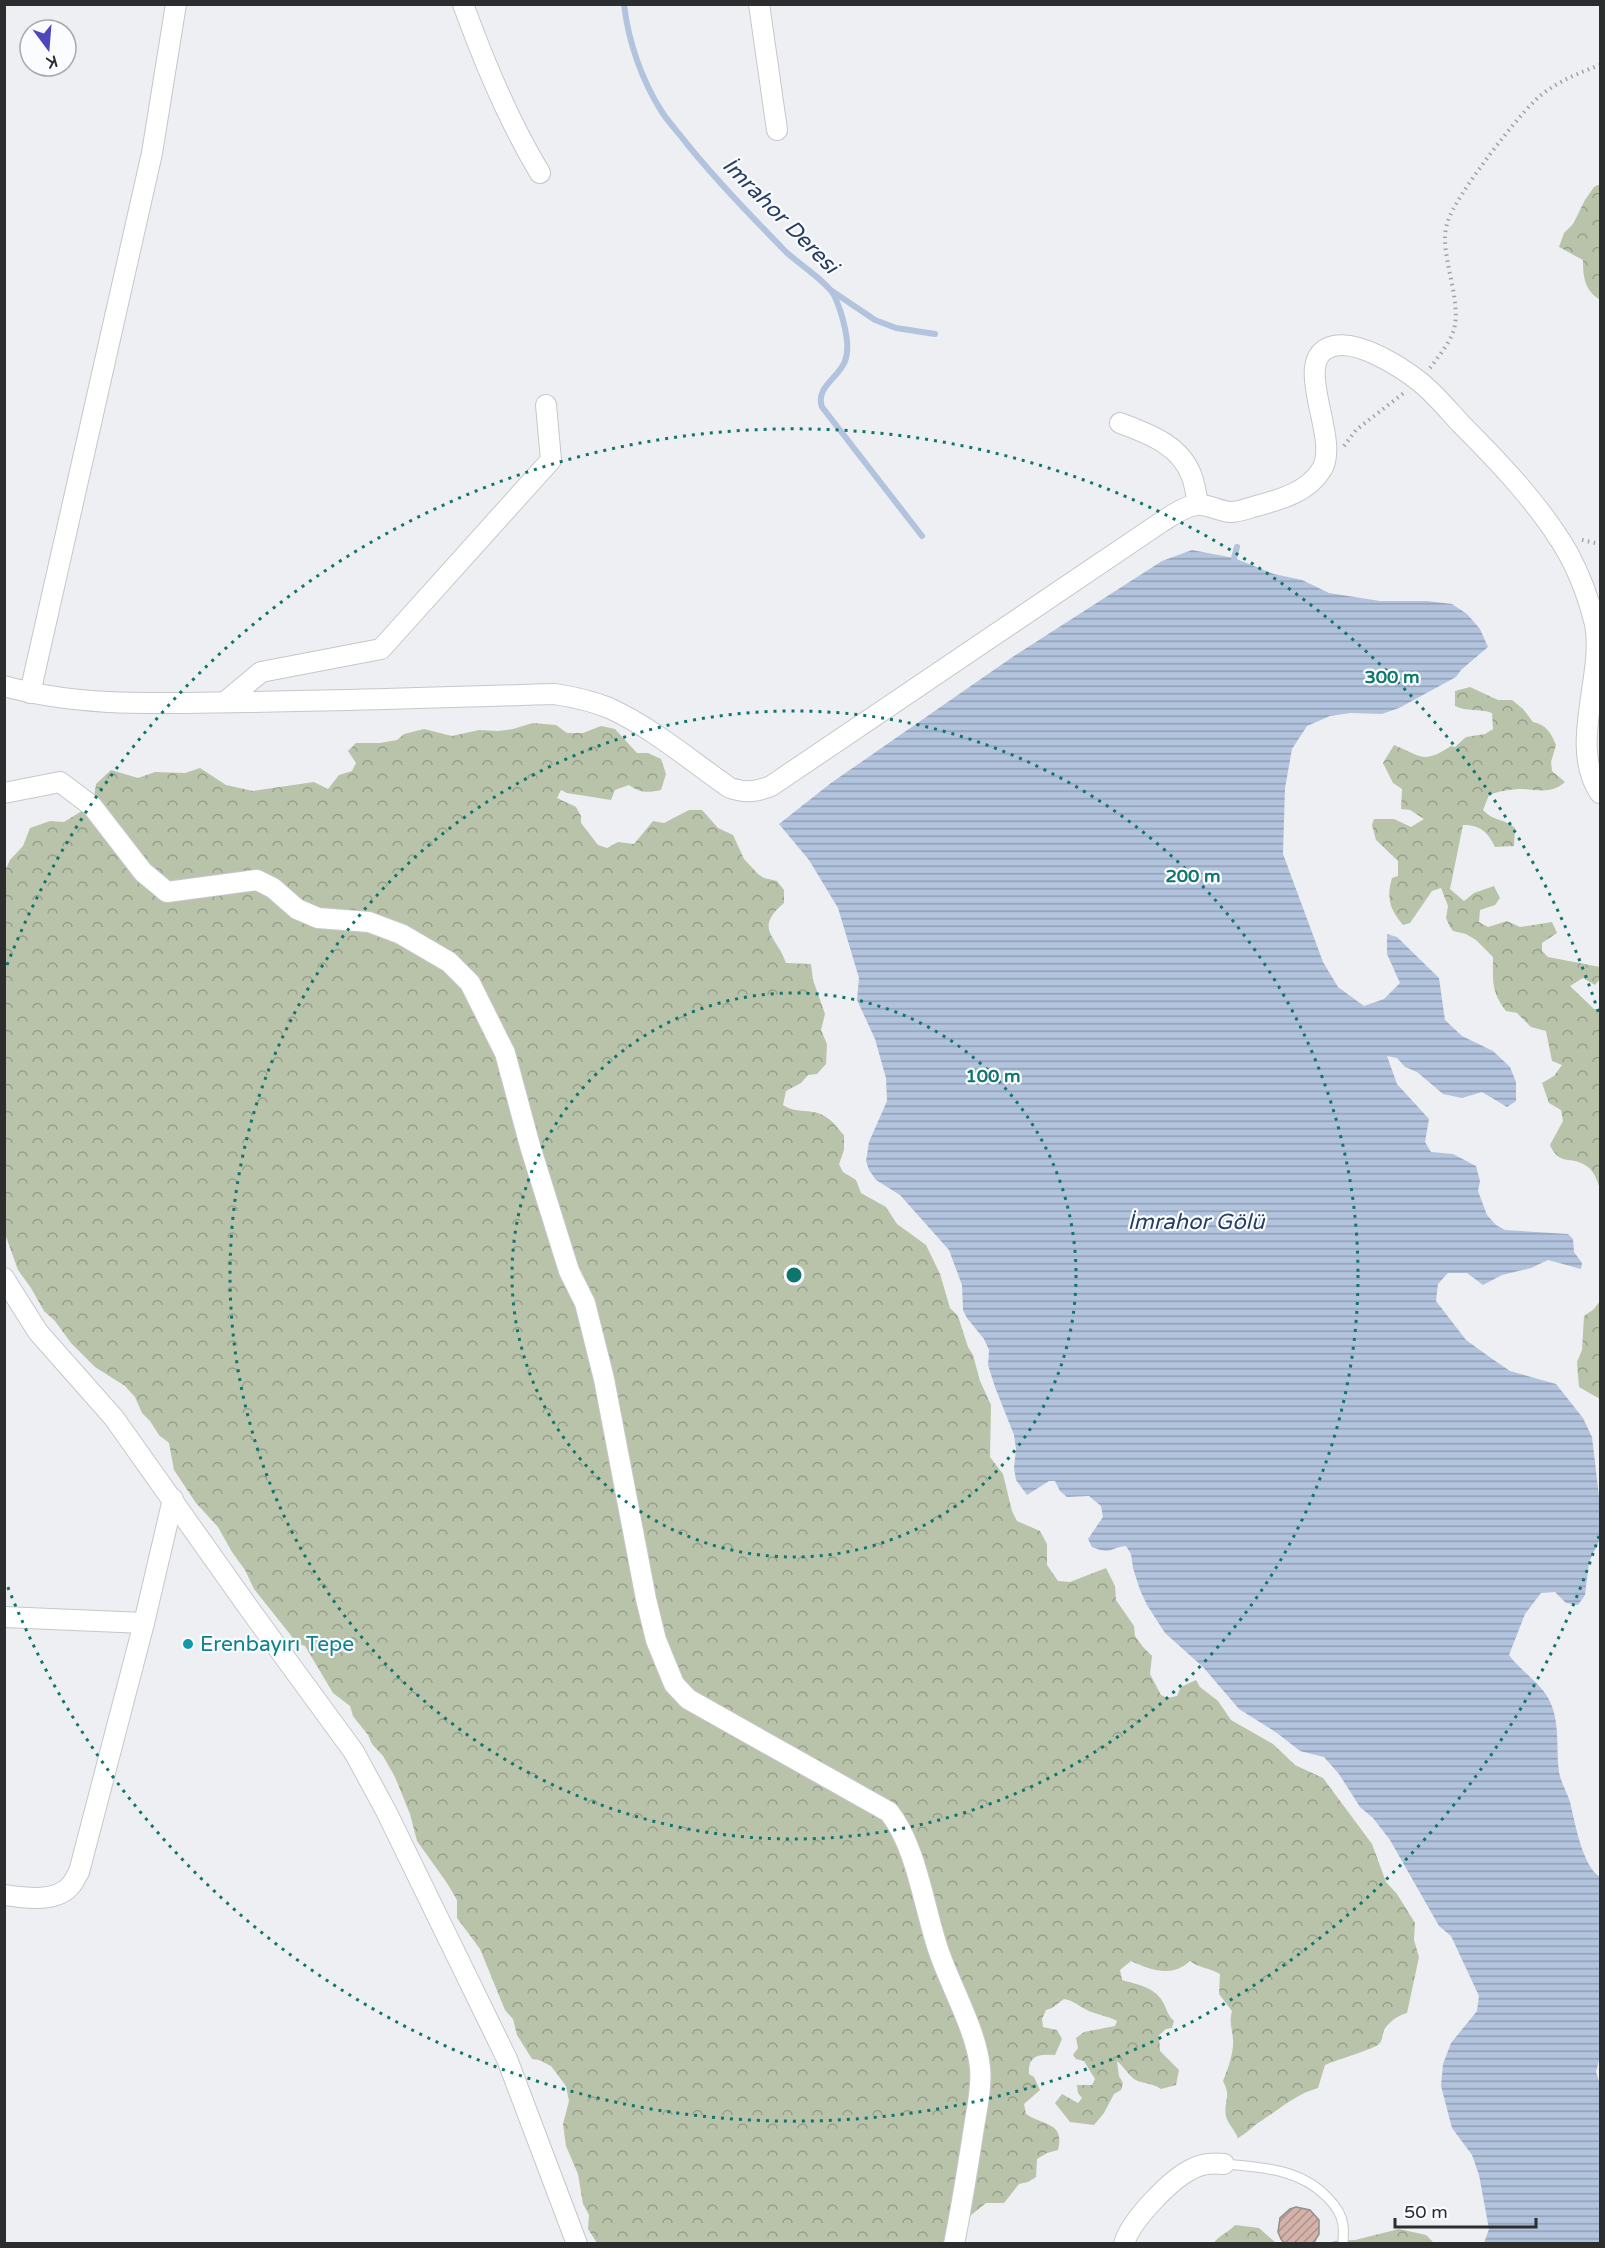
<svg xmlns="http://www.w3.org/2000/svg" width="1605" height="2248" font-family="'Varela Round',sans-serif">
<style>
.forest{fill:url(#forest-crowns)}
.water{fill:url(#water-rules)}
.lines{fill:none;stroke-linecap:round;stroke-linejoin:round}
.stream{stroke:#b2c3de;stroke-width:6}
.building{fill:url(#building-hatch);stroke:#938f8d;stroke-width:1.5}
.service-casing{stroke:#c5c7ca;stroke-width:11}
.minor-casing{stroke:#c5c7ca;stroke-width:22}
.path{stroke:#a0a2a4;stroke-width:4;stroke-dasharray:1.5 4.5;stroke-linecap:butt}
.service{stroke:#fff;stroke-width:9}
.minor{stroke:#fff;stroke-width:20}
.ring{fill:none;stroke:#0f766e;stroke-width:3;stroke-dasharray:3 6}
.culture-dot{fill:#0f9aa8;stroke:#fafcff;stroke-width:2}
.labels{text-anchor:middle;stroke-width:4.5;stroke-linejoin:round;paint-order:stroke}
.culture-label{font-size:21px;fill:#0d838f;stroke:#fafcff;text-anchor:start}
.water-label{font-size:22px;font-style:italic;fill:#273e64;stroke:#fafcff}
.centre{fill:#0f766e;stroke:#fafcff;stroke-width:3}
.ring-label{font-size:18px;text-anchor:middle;font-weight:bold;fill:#0f766e;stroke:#fafcff;stroke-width:4.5;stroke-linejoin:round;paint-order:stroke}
</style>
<defs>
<pattern id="forest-crowns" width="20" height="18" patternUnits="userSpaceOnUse" patternTransform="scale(1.5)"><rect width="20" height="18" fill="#b9c3aa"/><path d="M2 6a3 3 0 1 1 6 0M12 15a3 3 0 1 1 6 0" fill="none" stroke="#979f8b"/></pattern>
<pattern id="water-rules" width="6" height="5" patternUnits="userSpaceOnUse" patternTransform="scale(1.5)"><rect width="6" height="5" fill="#b2c3de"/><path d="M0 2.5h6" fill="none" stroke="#919fb4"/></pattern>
<pattern id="building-hatch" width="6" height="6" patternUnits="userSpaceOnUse" patternTransform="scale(1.5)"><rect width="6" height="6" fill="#d5b2a9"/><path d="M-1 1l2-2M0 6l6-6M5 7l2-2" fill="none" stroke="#ad918a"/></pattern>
</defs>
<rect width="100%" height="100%" fill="#edeff2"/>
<g class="forest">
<path d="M1600,184V300C1585,290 1583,278 1583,260L1559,247L1564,233L1573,224L1585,200L1594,187Z"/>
<path d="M1470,687L1498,700H1512L1523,709L1533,722C1547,725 1551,733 1556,745L1551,762L1552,771L1565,782C1551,795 1536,789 1518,789C1508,790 1499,791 1489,795L1483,810C1494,822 1504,818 1515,828L1514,846L1495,847C1488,832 1480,825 1463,825L1450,889L1464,901L1474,893L1494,886L1500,898L1495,905L1480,910L1479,922L1488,927L1507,921L1520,927L1552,922L1557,933L1542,943V951L1548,957L1600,967V979L1595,985L1583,978L1570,986L1594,1009H1600V1189C1597,1180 1594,1170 1585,1165C1571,1156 1559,1166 1550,1145L1563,1121L1561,1110L1549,1103L1542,1083L1554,1076L1562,1065L1552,1061L1546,1031L1531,1027L1517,1013L1506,1011C1491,991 1493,981 1493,957L1476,940L1466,934L1453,931L1450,927L1446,918L1448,906L1441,888L1432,891L1410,923L1403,925C1390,910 1386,898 1392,878L1398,876V861L1376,840L1372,825L1374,819H1394L1411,827L1424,819L1410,810L1401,809L1402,789L1393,783L1383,763L1394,745C1423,757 1423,764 1451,746L1455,747L1466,737L1485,734L1493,729L1492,713C1480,708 1466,712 1455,706V691Z"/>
<path d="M533,723L556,725L567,733H583L601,726L615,729L637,753H648L661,759L666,774L661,790C648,793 640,793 629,785L615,790L611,800L567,793L561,790L557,798L576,807L581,816V823L598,845L607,848L618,842L634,844L653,821L664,823L689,810H702L718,828L733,835L744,859L758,874L764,878L777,881L784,890V903C753,929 777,936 786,963L811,964L813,980L825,1014L821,1030L827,1044L826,1064L817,1074L808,1075L801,1083L786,1091L783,1105C796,1114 813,1108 826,1117C833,1121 838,1129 844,1135V1150L839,1164L843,1172L856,1180L861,1193L886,1207L897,1224L926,1245L940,1274L950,1308L958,1316L968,1347L973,1355L980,1381L991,1405L990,1457L1003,1474L1012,1511L1017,1521L1040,1531L1047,1544V1565L1058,1581L1070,1582L1106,1568L1115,1586L1116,1600L1134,1626L1135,1636L1143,1647L1152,1656L1150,1674L1161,1695L1167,1698L1177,1696L1181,1687L1196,1680L1200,1687L1218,1701L1231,1720L1273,1744L1295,1765L1323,1778L1372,1844L1386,1882L1397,1894L1415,1923L1414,1940L1419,1957L1407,2013C1398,2015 1389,2022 1384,2030C1382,2035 1383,2040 1379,2044C1374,2049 1336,2060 1325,2065L1318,2088C1296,2094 1280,2109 1261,2121C1253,2126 1247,2133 1238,2138C1235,2130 1227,2123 1226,2116C1223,2101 1232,2098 1223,2081C1228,2068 1234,2053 1233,2039C1232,2028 1229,2022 1232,2011L1219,1994L1220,1974C1210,1968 1199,1968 1190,1961C1172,1978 1151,1970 1131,1961L1120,1970L1122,1980C1138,1985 1156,1987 1164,2004C1167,2010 1168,2016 1174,2021L1172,2028L1166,2029L1159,2035L1160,2051L1179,2070L1176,2085L1161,2089C1151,2082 1141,2084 1134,2079C1128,2074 1124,2067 1117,2061L1119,2076L1123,2083L1121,2090L1114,2094L1104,2113L1094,2125L1070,2122L1055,2103L1062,2094L1078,2103L1082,2098L1078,2093L1077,2085H1092L1095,2079L1084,2061L1076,2059L1073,2055L1078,2048L1076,2038L1084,2032L1115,2026L1117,2021C1107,2015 1095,2015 1085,2009C1077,2005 1074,2001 1064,1999L1052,2008L1046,2010L1042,2019L1043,2027L1057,2030L1062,2039L1055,2055C1039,2054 1028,2055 1029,2074L1034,2077L1040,2090L1024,2104L1026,2114C1044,2126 1065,2122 1058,2150L1047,2153L1037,2159L1036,2177L1028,2182L1019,2184L1004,2203H986L965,2220L958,2231L944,2240L943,2243H597L588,2229L589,2215L583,2204L578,2174L566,2146L563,2124L569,2101L566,2086L551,2066L539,2060L532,2059L517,2035L513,2019L505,2010L480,1949L457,1918V1900L447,1883L417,1841L410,1814L395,1777L383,1756L372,1744L368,1735L353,1716L350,1706L333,1693L305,1646L297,1643L254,1589L245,1570L232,1552L218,1527L196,1503L174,1470L169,1443L159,1435L150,1421L142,1413L135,1397L125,1386L95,1367L71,1343L55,1321L44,1311L31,1288L18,1270L4,1231V873L10,860L23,846L30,828L50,821L64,822L93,804L96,784L111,770L138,778L155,772L185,773L200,768L226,785L253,791L314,782L328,789L339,775L352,771L356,763L348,751L356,743H380L397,740L404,734L424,729L452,736L479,730L498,731L513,729Z"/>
<polygon points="1600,1301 1600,1399 1579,1387 1577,1362 1582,1350 1584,1316 1594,1309"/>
<path d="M1235,2225L1259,2228L1276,2243H1214C1218,2236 1229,2232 1235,2225Z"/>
<polygon points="1399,2229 1426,2235 1434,2243 1328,2244 1334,2241 1355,2240"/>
</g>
<path class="water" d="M1192,550L1234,558L1274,574L1302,580L1329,593L1380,601H1427L1452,604L1467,614L1480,629L1488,647L1461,670L1456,677L1399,708L1382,714L1350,713L1330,716L1307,726L1292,749L1285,788L1283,854L1323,962L1338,987L1364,1006L1384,999L1400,983L1387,954V934L1397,937L1439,978L1445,1020L1462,1036L1493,1051L1510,1067L1516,1082V1101L1507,1107L1482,1092L1462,1098L1443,1094L1417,1072L1405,1067L1397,1058L1387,1056L1397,1084L1429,1119L1425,1142L1431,1152L1453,1154L1476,1166L1480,1181L1478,1191L1487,1215L1496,1225L1505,1230L1568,1234L1573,1239L1574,1252L1582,1263L1581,1269L1548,1260L1531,1268L1502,1275L1483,1285L1467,1273H1448L1438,1284L1436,1301L1466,1340L1491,1358L1510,1371L1556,1384L1583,1418L1592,1437L1600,1505V1539L1589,1562L1585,1595L1578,1605L1566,1603L1555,1592L1541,1593L1525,1614L1509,1655C1521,1672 1544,1685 1551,1704C1560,1725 1556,1750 1559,1772C1561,1783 1567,1792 1570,1802C1575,1822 1582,1866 1600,1877V2056L1596,2072L1600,2084V2243H1484L1489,2229L1479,2175L1472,2155L1452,2128L1441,2086L1443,2064L1451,2043L1477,2011L1479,1996L1451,1936L1439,1926L1390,1840L1373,1818L1360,1807L1339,1774L1324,1757L1300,1751L1277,1733L1239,1709L1203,1667L1165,1633L1147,1605L1140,1590L1133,1568L1131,1554L1126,1546C1109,1548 1112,1555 1092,1547L1088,1539L1103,1517L1101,1506L1089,1496L1067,1497L1060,1491L1055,1481H1049L1027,1495L1016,1480L1014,1468L1016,1449L1014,1435L995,1387L988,1365L989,1350L984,1339L967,1318L963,1310L962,1285L949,1250L900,1195L876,1180L869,1170L866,1161L869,1142L887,1101L886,1078L875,1039L857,1000L859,978L838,908L809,860L779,824L831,783L1014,656L1162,561Z"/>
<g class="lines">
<g class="stream">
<path d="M624,4C628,41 642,81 662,112C669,123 679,133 687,144C718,182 752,217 786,252C798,263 827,282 834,295C841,310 852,344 845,361C839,378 815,387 822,407L922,536"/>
<polyline points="832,291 875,320 896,328 935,334"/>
<polyline points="1234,558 1237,547"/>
</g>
</g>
<polygon class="building" points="1296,2207 1310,2210 1319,2220 1319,2234 1313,2244 1285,2244 1281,2239 1278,2232 1280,2218 1290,2209"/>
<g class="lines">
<g class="service-casing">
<path id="service" d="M1224,2164C1261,2167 1300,2169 1327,2197C1334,2204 1342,2215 1343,2225C1344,2231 1343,2238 1343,2244"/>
</g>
<g class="minor-casing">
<g id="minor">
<path d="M463,4C484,62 508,120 540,173"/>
<polyline points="759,4 777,130"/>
<path d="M1120,423C1149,434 1181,445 1192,477C1195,485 1196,495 1198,504"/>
<path d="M4,686C82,708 165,703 245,702C349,701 452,697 555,694C574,697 592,701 609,708C653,728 691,761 730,788C746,793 756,792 771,786L1160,523C1171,516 1183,507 1196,505C1206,503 1220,512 1231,512C1238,512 1246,509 1253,507C1278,500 1308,493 1322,469C1341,437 1288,357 1334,346C1359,340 1401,367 1420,382C1435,394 1448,410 1461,424C1499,462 1541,506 1568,553C1580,575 1589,599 1595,624C1605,675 1568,746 1600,793"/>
<polyline points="30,693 152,153 176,4"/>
<polyline points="225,702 261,672 381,649 551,460 546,405"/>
<path d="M4,793L60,782L92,806L143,872L167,892L257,880L273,888L297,909L318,918L369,922L401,934L449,962L470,983L505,1053L530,1146L569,1271L585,1303L604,1379L646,1599L656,1640L674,1684L688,1699L889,1812C917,1847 924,1909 939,1952C951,1987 977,2032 980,2068C982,2087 977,2108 974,2127C968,2166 962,2205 954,2244"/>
<polyline points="4,1278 38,1332 114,1418 248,1607 354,1752 386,1811 507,2059 577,2244"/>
<polyline points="4,1617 144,1623"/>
<path d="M4,1895C25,1898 57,1903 71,1885C74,1882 76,1876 79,1872L144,1623L173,1499"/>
<path d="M1124,2244C1130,2221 1171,2179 1192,2169C1201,2164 1214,2163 1224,2164"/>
</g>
</g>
<g class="path">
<path d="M1430,368C1438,357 1450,343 1454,329C1461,305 1445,265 1445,239C1445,233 1446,226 1448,221C1454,198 1521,111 1540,96C1558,81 1579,73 1600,65"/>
<polyline points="1344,446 1356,430 1405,392"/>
<polyline points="1582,540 1600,544"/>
</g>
<use href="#service" class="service"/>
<use href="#minor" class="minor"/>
</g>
<g class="ring">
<circle cx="794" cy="1275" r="282"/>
<circle cx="794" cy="1275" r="564"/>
<path d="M1599 1536A846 846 0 0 1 7 1585M7 965A846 846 0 0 1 1599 1014"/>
</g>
<circle class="culture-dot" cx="188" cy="1644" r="6"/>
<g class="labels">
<g class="culture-label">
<text x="200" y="1651">Erenbayırı Tepe</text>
</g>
<g class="water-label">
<text transform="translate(781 215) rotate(45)" y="8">İmrahor Deresi</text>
<text x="1196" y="1229">İmrahor Gölü</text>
</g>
</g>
<circle cx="794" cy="1275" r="9" class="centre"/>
<g class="ring-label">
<text x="1392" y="683">300 m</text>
<text x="1193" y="882">200 m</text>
<text x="993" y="1082">100 m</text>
</g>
<rect width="1605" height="2248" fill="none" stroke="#2c2d2e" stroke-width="12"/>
<g transform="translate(48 48) rotate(164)"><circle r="28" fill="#fafcff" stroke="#a8a9ab" stroke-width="1.5"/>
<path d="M0-4.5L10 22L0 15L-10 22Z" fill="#4d46bd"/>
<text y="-9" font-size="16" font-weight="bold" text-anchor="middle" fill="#2c2d2e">K</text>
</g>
<path d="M1395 2218v9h141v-9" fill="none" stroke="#2c2d2e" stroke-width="3"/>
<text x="1404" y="2218" font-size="18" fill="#2c2d2e" stroke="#fafcff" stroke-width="4.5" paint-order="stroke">50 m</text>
</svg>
